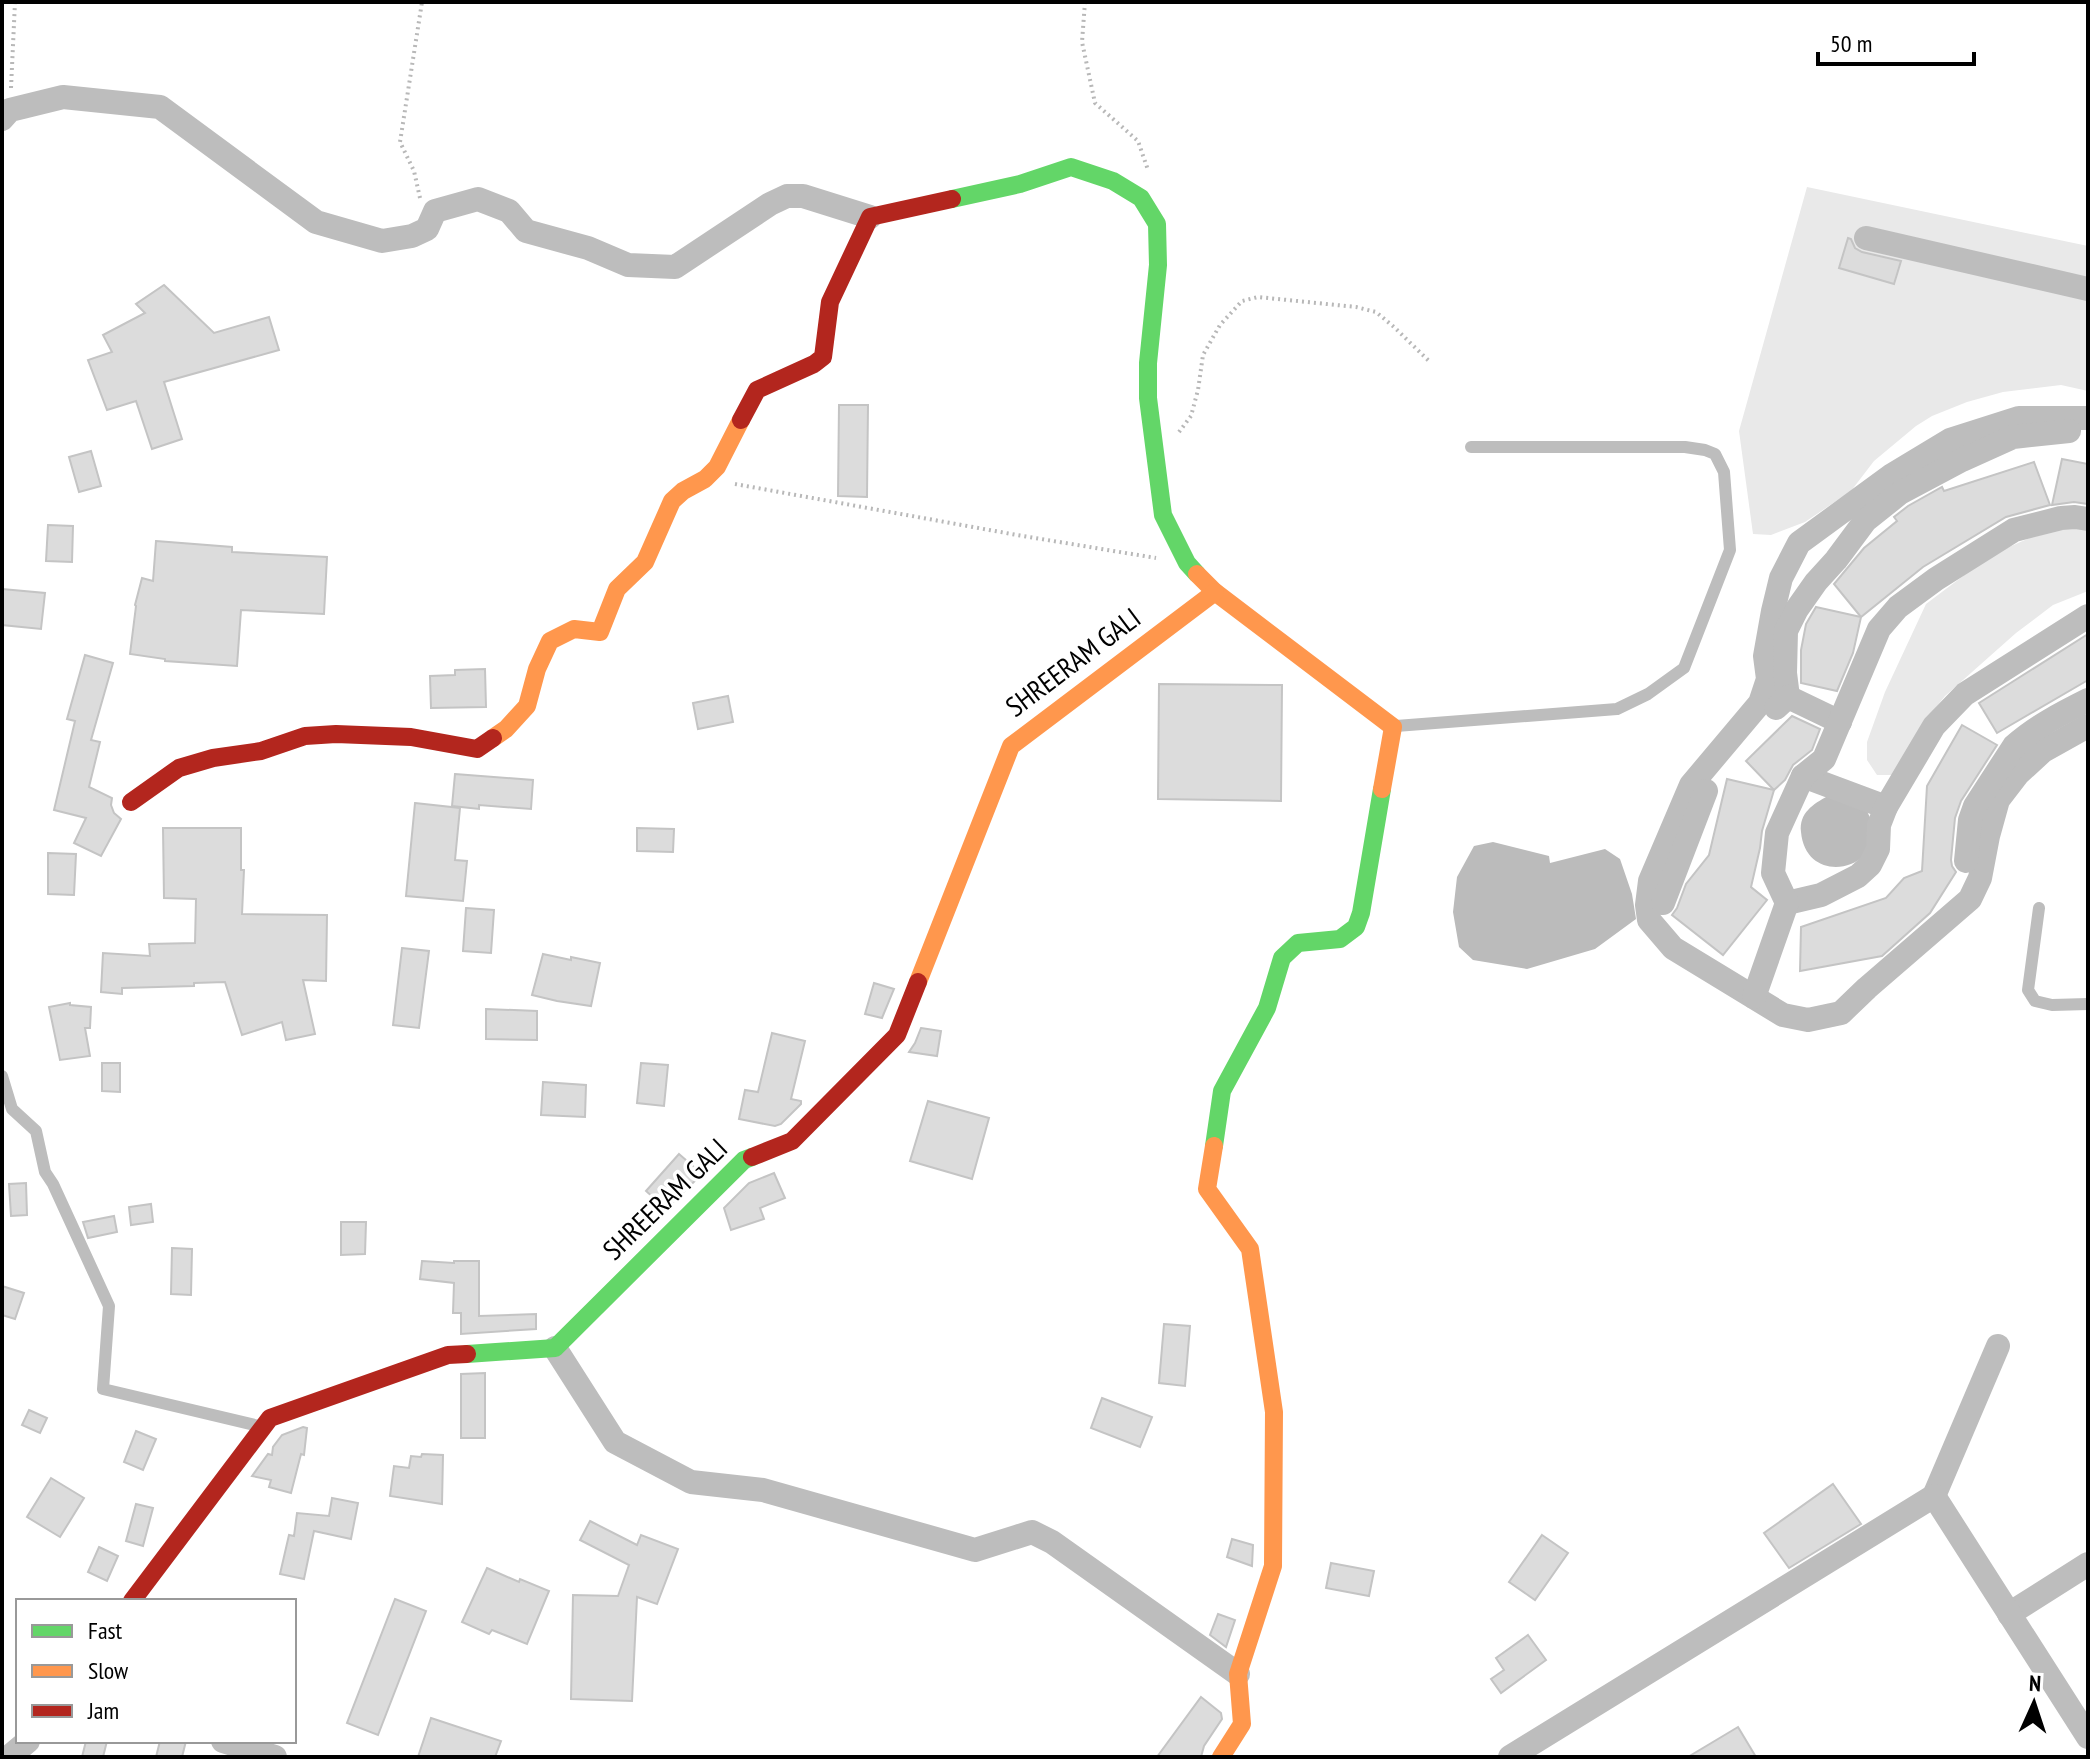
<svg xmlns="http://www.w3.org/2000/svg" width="2090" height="1759" font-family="'PT Sans Narrow',sans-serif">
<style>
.green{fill:#e9e9e9}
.water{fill:#bbb}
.building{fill:#dcdcdc;stroke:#c4c4c4;stroke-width:2}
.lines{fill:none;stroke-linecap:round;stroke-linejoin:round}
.path{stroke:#b8b8b8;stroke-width:4;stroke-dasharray:2 4;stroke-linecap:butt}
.lane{stroke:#bdbdbd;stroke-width:12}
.street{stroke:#bdbdbd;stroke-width:24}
.fast{stroke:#63d668;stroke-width:18}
.slow{stroke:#ff974d;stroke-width:18}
.jam{stroke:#b3261e;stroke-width:18}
.labels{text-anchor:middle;stroke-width:7;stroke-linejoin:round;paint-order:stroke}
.street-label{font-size:28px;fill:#000;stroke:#fff}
</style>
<rect width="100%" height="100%" fill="#fff"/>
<g class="green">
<polygon points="1807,187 2088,246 2088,391 2061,385 2003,392 1967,402 1932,416 1916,426 1874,461 1851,491 1805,522 1771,535 1753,534 1739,431"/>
<polygon points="2066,522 2088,527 2088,591 2053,605 2016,633 1945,696 1924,722 1892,775 1877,775 1867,760 1867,742 1885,692 1926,604 1991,555"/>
</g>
<g class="water">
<path d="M1828,796L1866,809C1868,814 1872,820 1873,826C1881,871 1806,887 1801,832C1799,813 1813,804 1828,796Z"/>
<polygon points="1493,842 1549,856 1550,863 1605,849 1620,859 1632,894 1636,919 1595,949 1527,969 1473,960 1459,947 1453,912 1457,877 1474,846"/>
</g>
<g class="building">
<polygon points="1848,238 1851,239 1855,248 1862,252 1901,261 1894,284 1839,268"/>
<polygon points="164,285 214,333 269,317 279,350 164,382 182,439 152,449 136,401 107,410 88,360 112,352 103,335 145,313 136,304"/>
<polygon points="839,405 868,405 867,497 838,496"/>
<polygon points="91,451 101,486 79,492 69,457"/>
<polygon points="2062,459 2088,464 2088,504 2074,502 2052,505"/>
<polygon points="2034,462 2050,505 2006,517 1923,567 1861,617 1834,584 1864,548 1897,521 1894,517 1908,506 1942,487 1944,491"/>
<polygon points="48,525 73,526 72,562 46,561"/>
<polygon points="156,541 232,547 232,552 327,557 324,614 241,610 237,666 165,661 165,659 130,654 136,606 135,605 142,578 153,581"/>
<polygon points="2,589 45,593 41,629 2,625"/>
<polygon points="1816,607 1861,617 1853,653 1837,691 1801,683 1801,650 1806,624"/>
<polygon points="2088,634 2088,680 1997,733 1979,703"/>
<polygon points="85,655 113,663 91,740 100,742 89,787 112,798 111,805 114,813 121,819 101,856 74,843 86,818 54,810 75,721 67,719"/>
<polygon points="485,669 486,707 431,708 430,676 455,675 455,670"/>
<polygon points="1159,684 1282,685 1281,801 1158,799"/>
<polygon points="728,696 733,722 698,729 693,703"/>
<polygon points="1792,716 1820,729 1812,750 1793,765 1785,780 1774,790 1746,761"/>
<polygon points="1962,725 1997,745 1961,801 1955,818 1951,860 1952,866 1956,872 1930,913 1882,956 1800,971 1801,927 1886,898 1904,878 1922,871 1927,786"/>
<polygon points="455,774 533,780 531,809 479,805 479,809 452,806"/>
<polygon points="1727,779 1774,790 1762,831 1760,848 1751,887 1767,900 1723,955 1672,915 1677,908 1686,884 1709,855"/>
<polygon points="415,803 460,808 455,860 467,861 463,901 406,896"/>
<polygon points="163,828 241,828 241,870 244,870 242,914 327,915 326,981 303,980 315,1034 286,1040 282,1022 242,1035 225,982 194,983 194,986 122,988 122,994 101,992 103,953 150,956 149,944 195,943 196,899 164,898"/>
<polygon points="637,828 674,829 673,852 637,851"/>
<polygon points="48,853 76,854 74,895 48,894"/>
<polygon points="466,908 494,910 491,953 463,951"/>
<polygon points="402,948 429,951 419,1028 393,1025"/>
<polygon points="543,954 571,960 571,957 600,963 591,1006 557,1001 532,995"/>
<polygon points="874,983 894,989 882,1018 865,1014"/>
<polygon points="70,1003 70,1005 91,1007 90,1028 85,1028 90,1056 60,1060 49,1007"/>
<polygon points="486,1009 537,1011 537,1040 486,1039"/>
<polygon points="921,1028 941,1031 937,1056 909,1052 915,1043"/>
<polygon points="772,1033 805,1041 791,1099 801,1101 801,1104 781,1124 775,1126 739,1119 745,1090 758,1092"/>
<polygon points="102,1063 120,1063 120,1092 102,1091"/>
<polygon points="641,1063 668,1065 664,1106 637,1103"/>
<polygon points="543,1082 586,1085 585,1117 541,1115"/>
<polygon points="928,1101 989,1118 972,1179 910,1161"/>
<polygon points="679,1154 702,1174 666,1209 646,1191"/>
<polygon points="774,1173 785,1198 760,1208 764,1219 731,1230 724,1208 749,1183"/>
<polygon points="26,1183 27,1215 11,1216 9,1184"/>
<polygon points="151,1204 153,1222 131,1225 129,1207"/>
<polygon points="114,1216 117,1232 88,1238 83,1222"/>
<polygon points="341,1222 366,1222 365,1254 341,1255"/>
<polygon points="172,1248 192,1249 191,1295 171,1294"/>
<polygon points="422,1261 454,1263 454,1261 479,1261 479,1316 536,1314 536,1329 461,1334 461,1313 453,1313 454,1283 420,1279"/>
<polygon points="2,1286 24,1293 15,1319 2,1315"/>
<polygon points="1164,1324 1190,1326 1185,1386 1159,1383"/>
<polygon points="485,1373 485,1438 461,1438 461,1374"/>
<polygon points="1102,1398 1152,1417 1140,1447 1091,1428"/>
<polygon points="29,1410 47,1418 40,1433 22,1425"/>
<polygon points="303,1427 307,1428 304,1455 301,1454 291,1493 269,1487 271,1480 252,1476 268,1454 272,1455 273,1447 282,1435"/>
<polygon points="136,1431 156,1439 143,1470 124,1462"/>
<polygon points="422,1454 443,1455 442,1504 390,1496 394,1466 409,1468 411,1456 421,1457"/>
<polygon points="51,1478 84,1498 60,1537 27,1517"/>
<polygon points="1833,1484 1861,1524 1789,1568 1764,1533"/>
<polygon points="332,1498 358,1503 351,1539 314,1531 304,1579 280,1574 289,1535 294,1536 297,1513 329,1516"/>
<polygon points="136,1504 153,1508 143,1546 126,1541"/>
<polygon points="590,1521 637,1545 641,1535 678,1549 657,1604 637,1597 632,1701 571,1699 573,1595 618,1596 629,1565 580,1540"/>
<polygon points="1542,1535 1568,1553 1535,1600 1509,1582"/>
<polygon points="1232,1539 1253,1545 1252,1566 1227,1557"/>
<polygon points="99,1547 118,1556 107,1581 88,1572"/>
<polygon points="1331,1563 1374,1571 1369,1596 1326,1588"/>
<polygon points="487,1568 519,1582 520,1579 549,1591 527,1644 492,1630 489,1634 462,1622"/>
<polygon points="395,1599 426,1611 378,1735 347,1723"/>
<polygon points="1218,1614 1235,1620 1226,1647 1210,1635"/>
<polygon points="1528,1635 1546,1660 1501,1693 1491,1679 1504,1670 1496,1658"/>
<polygon points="1201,1697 1221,1713 1222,1719 1204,1746 1201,1757 1157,1757"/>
<polygon points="431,1718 501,1741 495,1757 418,1757"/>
<polygon points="1738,1727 1756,1757 1688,1757"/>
<polygon points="86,1741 107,1741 103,1757 82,1757"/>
<polygon points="160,1741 186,1741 182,1757 156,1757"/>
</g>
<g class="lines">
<g class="path">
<polyline points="1085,2 1082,42 1095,103 1138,141 1148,170"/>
<polyline points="11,88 15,2"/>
<polyline points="420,198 414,171 400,142 422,2"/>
<polyline points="1179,432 1191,416 1198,390 1203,355 1220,325 1242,301 1258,297 1356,307 1376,312 1394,327 1430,362"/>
<polyline points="735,484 1017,535 1156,558"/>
</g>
<g class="lane">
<polyline points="1396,726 1617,709 1648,694 1684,668 1730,550 1724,472 1715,454 1705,450 1685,447 1471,447"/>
<polyline points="2039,908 2028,990 2035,1001 2052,1005 2088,1004"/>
<polyline points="2,1076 12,1109 36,1131 45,1172 53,1184 109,1306 103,1389 259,1426"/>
</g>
<g class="street">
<polyline points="2,119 10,110 63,97 160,107 316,222 382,241 412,236 427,229 435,211 478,199 509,211 526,231 588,248 628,265 675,267 770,204 787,196 803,196 870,217"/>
<polyline points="1866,238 2088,289"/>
<polyline points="2088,418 2019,418 1950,440 1892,475 1799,543 1781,578 1773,611 1765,656 1768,679 1760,703 1691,785 1650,881 1647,905 1649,920 1673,948 1783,1015 1808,1020 1841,1013 1867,988 1970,899 1980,878 1988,836 1998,800 2018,774 2043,751 2088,726"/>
<polyline points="1788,697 1785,673 1786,631 1797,609 1816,582 1836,560 1865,521 1900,493 1962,460 2013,437 2069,431"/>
<polyline points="1776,708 1788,697 1840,722"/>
<polyline points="1803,776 1886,807"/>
<path d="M1966,861L1970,820L1975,806L2014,746C2035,727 2062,713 2088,700"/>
<polyline points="1663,903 1706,791"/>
<polyline points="1787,903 1821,895 1858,876 1870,865 1878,849 1879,825 1886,807 1934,726 1965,694 2088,616"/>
<polyline points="1754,997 1787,903 1773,873 1777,833 1803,776 1824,759 1879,629 1898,607 1936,579 2014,530 2061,518 2075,517 2088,519"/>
<polyline points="555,1348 615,1442 691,1482 763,1490 975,1550 1032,1532 1052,1542 1238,1674"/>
<polyline points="1934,1496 1998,1346"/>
<polyline points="2009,1614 2088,1564"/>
<polyline points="223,1741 275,1757"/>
<polyline points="9,1757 28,1741"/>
<polyline points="1510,1757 1934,1496 2088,1737"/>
</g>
<g class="fast">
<polyline points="952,199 1020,184 1071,167 1113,181 1141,198 1157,224 1158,265 1148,363 1148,398 1163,515 1187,563 1197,574"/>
<polyline points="1214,1146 1222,1091 1267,1008 1282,958 1298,943 1340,939 1356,927 1361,913 1382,789"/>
<polyline points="467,1354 555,1348 744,1160 752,1157"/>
</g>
<g class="slow">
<polyline points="1197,574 1215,592 1393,727 1382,789"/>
<polyline points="493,738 506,729 527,706 537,669 550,641 574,629 600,632 617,589 645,562 672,501 683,491 705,479 717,467 741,420"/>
<polyline points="918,982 1011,746 1215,592"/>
<polyline points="1214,1146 1207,1189 1250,1249 1274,1412 1273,1566 1238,1674 1242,1724 1221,1757"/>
</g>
<g class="jam">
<polyline points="741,420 757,390 814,364 823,357 830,302 870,217 952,199"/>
<polyline points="131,802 179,768 213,758 261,751 305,736 336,734 411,737 477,749 493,738"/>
<polyline points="752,1157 792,1141 897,1035 918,982"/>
<polyline points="132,1601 270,1418 448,1355 467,1354"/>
</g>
</g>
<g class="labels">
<g class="street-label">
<text transform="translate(1073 662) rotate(-37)" y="10">SHREERAM GALI</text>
<text transform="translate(665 1199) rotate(-44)" y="10">SHREERAM GALI</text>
</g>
</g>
<rect width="2090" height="1759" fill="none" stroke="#000000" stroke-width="8"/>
<rect x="16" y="1599" width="280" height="144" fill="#ffffff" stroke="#999999" stroke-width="2"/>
<rect x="32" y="1625" width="40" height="12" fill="#63d668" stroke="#999999" stroke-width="2"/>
<text x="88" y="1639" font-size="24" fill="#000000">Fast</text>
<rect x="32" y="1665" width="40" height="12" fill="#ff974d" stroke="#999999" stroke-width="2"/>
<text x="88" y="1679" font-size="24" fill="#000000">Slow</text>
<rect x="32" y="1705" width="40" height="12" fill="#b3261e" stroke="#999999" stroke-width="2"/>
<text x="88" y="1719" font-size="24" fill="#000000">Jam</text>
<g transform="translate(2034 1703) rotate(3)" stroke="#ffffff" stroke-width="6" paint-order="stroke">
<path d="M0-6L14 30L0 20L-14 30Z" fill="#000000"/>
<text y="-12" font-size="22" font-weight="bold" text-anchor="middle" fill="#000000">N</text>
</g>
<path d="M1818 52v12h156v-12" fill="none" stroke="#000000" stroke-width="4"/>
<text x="1830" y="52" font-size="24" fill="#000000" stroke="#ffffff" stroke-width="6" paint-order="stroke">50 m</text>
</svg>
